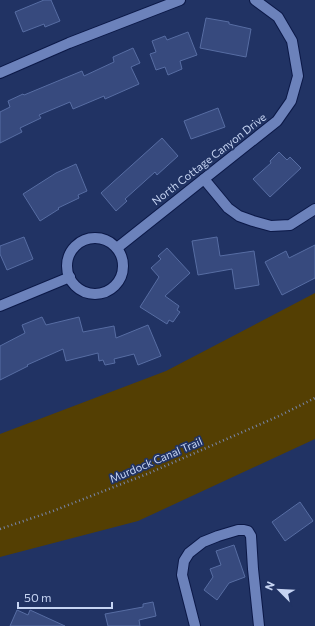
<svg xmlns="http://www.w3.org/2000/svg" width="315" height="626" font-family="Commissioner,sans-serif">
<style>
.green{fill:#543f03}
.building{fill:#374a7e;stroke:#576da3}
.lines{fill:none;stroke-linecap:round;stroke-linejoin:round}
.minor-casing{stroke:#0b1847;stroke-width:12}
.path{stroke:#7988af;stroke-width:2.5;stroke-dasharray:1 3;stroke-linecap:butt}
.minor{stroke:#6c82bb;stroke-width:10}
.labels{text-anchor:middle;stroke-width:3.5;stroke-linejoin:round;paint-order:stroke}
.street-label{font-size:11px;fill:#c6d4f2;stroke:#213364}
</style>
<rect width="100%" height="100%" fill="#213364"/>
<polygon class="green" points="315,293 315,439 138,521 0,557 0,434 166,371"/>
<g class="building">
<polygon points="44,0 51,0 60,21 45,27 44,24 23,32 15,12"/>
<polygon points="206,18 229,22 229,24 251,29 246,57 200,48"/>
<polygon points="188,32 197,55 180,61 182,69 168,75 165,67 156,70 150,54 156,52 152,41 165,36 167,40"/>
<polygon points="133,48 140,63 131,67 139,84 105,99 104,96 73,109 70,102 39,115 41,118 20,128 22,132 0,143 0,112 10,107 8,101 23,94 24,95 82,71 84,76 114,62 113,57"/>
<polygon points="218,108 225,127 191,139 184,121"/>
<polygon points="162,138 178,156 157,175 155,172 125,199 127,201 116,211 101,193"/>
<polygon points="279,152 287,160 290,157 301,168 270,197 253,179 271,163 270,161"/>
<polygon points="76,164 87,191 78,195 79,198 58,208 59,209 40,221 23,194 56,173"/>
<polygon points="24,237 33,259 7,270 0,254 0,246"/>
<polygon points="217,237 220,256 254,251 259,285 235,289 232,269 198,275 192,241"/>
<polygon points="315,245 315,278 282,295 265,262 286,251 289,258"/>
<polygon points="167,248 190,273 165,296 179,306 177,310 180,312 173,322 169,320 167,324 140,307 159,277 151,268 161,259 158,256"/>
<polygon points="42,317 46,325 79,317 83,332 114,326 116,338 148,325 161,356 138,365 134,354 114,359 115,363 105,365 103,360 99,361 98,353 66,361 63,349 27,365 28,366 0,380 0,346 25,333 22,325"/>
<polygon points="300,502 313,521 285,541 272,522"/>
<polygon points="234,545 245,577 229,583 217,600 204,590 213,577 210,569 221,565 216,551"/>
<polygon points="153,602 156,616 139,620 140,626 108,626 105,614 143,607 143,604"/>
<polygon points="17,610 28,615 30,610 65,626 10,626"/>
</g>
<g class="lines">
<g class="minor-casing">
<g id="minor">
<polyline points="0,73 69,43 180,0"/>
<polyline points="204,179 228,208 239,216 253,221 271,226 290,225 315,209"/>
<circle cx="95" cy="266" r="28"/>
<polyline points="117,248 277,121 291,101 298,76 292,41 278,17 255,0"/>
<polyline points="0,306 70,277"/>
<polyline points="195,626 182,575 184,561 189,553 203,542 218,536 238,530 244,530 248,531 251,536 253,569 259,626"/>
</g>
</g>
<polyline class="path" points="0,529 53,511 147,474 279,416 315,398"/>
<use href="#minor" class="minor"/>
</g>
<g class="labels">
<g class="street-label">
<text transform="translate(209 159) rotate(-38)" y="4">North Cottage Canyon Drive</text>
<text transform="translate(156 460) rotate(-23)" y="4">Murdock Canal Trail</text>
</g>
</g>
<g transform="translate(279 590) rotate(294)" stroke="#213364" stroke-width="3" paint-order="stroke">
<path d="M0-3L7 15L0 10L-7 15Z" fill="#c6d4f2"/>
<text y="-6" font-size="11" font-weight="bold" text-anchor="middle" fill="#c6d4f2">N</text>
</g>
<path d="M18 602v6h94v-6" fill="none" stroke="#c6d4f2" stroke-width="2"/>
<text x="24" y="602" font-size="12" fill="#c6d4f2" stroke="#213364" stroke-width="3" paint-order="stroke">50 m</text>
</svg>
